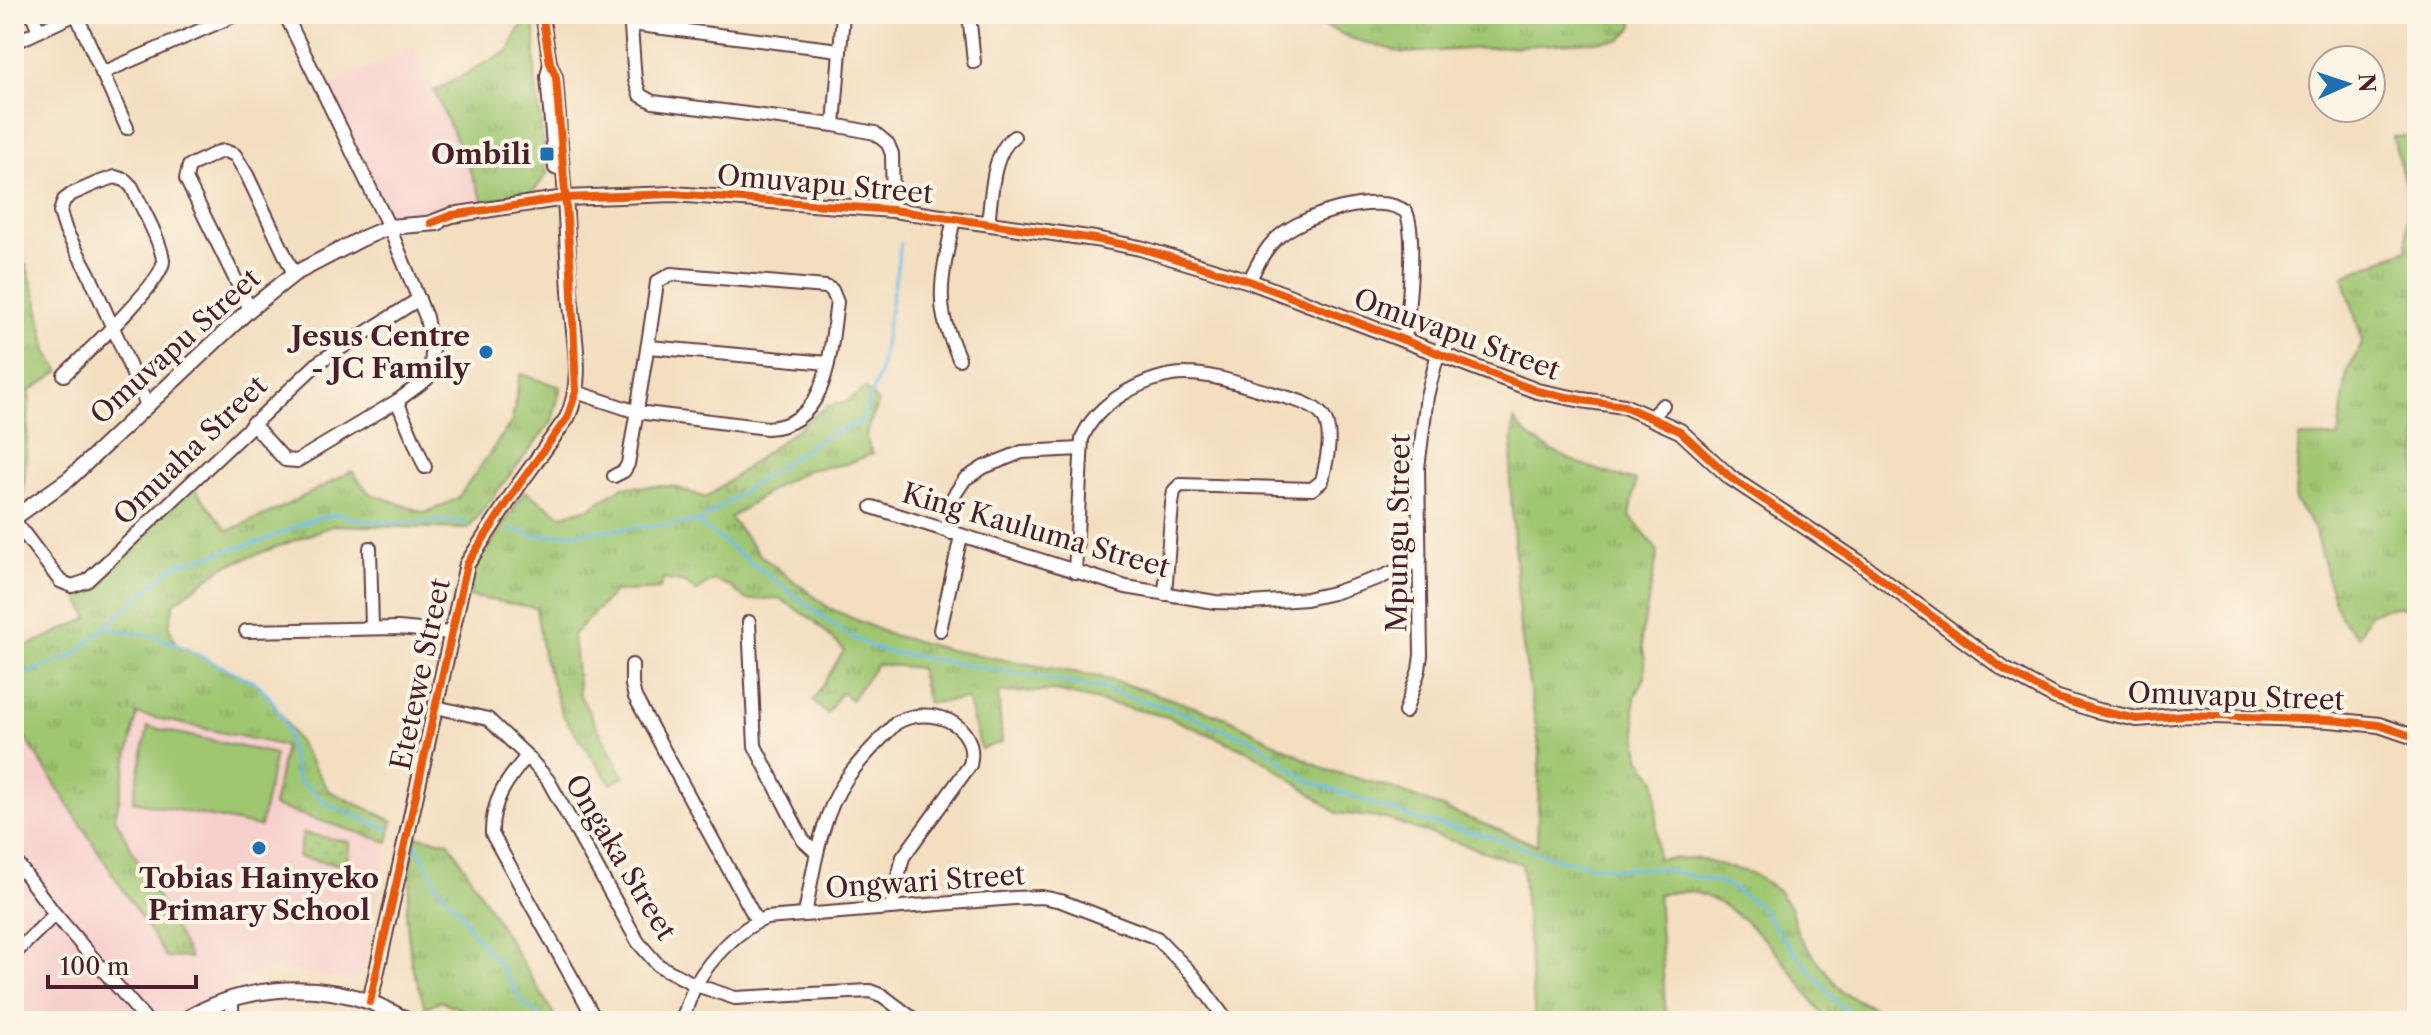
<svg xmlns="http://www.w3.org/2000/svg" width="2431" height="1035" font-family="'Libre Caslon Text',serif">
<style>
.built{fill:#f7d0cd}
.grass{fill:url(#grass-tufts);stroke:#74724e;stroke-width:2}
.park{fill:url(#park-dots);stroke:#74724e;stroke-width:2}
.pitch{fill:#9fc671;stroke:#74724e;stroke-width:2}
.lines{fill:none;stroke-linecap:round;stroke-linejoin:round}
.stream{stroke:#6fbde9;stroke-width:3}
.minor-casing{stroke:#633c41;stroke-width:16}
.tertiary-casing{stroke:#633c41;stroke-width:18}
.minor{stroke:#fff;stroke-width:12}
.tertiary{stroke:#fff;stroke-width:14}
.cycleway-casing{stroke:#fcf5e5;stroke-width:13}
.cycleway{stroke:#e8590c;stroke-width:8}
.poi-dot{fill:#1f6fb2;stroke:#fcf5e5;stroke-width:3}
.labels{text-anchor:middle;stroke-width:8;stroke-linejoin:round;paint-order:stroke}
.poi-label{font-size:28px;font-weight:bold;fill:#4a1f2b;stroke:#fcf5e5;text-anchor:end}
.street-label{font-size:28px;fill:#4a1f2b;stroke:#fcf5e5}
</style>
<defs>
<pattern id="grass-tufts" width="24" height="20" patternUnits="userSpaceOnUse" patternTransform="scale(2)"><rect width="24" height="20" fill="#9fc671"/><path d="M3 7l-1-3M5 7V3M7 7l1-3M15 17l-1-3M17 17v-4M19 17l1-3" fill="none" stroke="#84a05d"/></pattern>
<pattern id="park-dots" width="8" height="8" patternUnits="userSpaceOnUse" patternTransform="scale(2)"><rect width="8" height="8" fill="#9fc671"/><path d="M2 2h.1M6 6h.1" fill="none" stroke="#84a05d" stroke-width="1.8" stroke-linecap="round"/></pattern>
</defs>
<rect width="100%" height="100%" fill="#fcf5e5"/>
<filter id="ink" filterUnits="userSpaceOnUse"><feTurbulence type="fractalNoise" baseFrequency=".0125" numOctaves="2"/><feDisplacementMap in="SourceGraphic" scale="16" xChannelSelector="R" yChannelSelector="G"/><feConvolveMatrix kernelMatrix="1 2 1 2 8 2 1 2 1" color-interpolation-filters="sRGB"/></filter>
<filter id="wash" filterUnits="userSpaceOnUse"><feTurbulence type="fractalNoise" baseFrequency=".006" numOctaves="4" result="noise"/><feDisplacementMap in="SourceGraphic" scale="32" xChannelSelector="R" yChannelSelector="G"/><feGaussianBlur stdDeviation="1.8" result="paint"/><feColorMatrix in="noise" values="0 0 0 0 0 0 0 0 0 0 0 0 0 0 0 0 0 1.4 0 .05"/><feComposite in="paint" operator="in"/></filter>
<g filter="url(#wash)">
<rect width="100%" height="100%" fill="#f3dec0"/>
<g class="built">
<polygon points="414,47 484,202 388,225 325,87"/>
<polygon points="136,714 285,746 273,806 388,842 362,974 351,981 275,967 223,983 232,999 183,1021 14,1021 14,720 166,957 190,958 115,818"/>
</g>
<g class="grass">
<polygon points="1297,14 1633,14 1633,27 1621,40 1404,53 1353,39"/>
<polygon points="535,16 535,76 547,174 533,192 484,202 434,91 510,50 518,30"/>
<path d="M2417,136V610C2400,604 2385,607 2369,614L2358,637L2340,617L2331,591L2314,528L2295,501L2299,437H2338L2347,372L2363,342L2343,276L2407,249V192L2393,137Z"/>
<polygon points="26,265 37,299 47,352 60,371 30,391 23,499 14,503 15,267"/>
<polygon points="520,374 561,387 552,421 468,529 335,525 223,567 174,603 169,627 176,644 258,684 272,700 329,791 393,821 388,842 273,806 285,746 137,714 115,818 190,958 166,957 14,720 14,652 89,618 72,586 79,585 190,483 228,531 287,505 352,471 369,493 425,513 457,499 480,467 512,421"/>
<path d="M865,388L878,403C872,428 858,429 873,454L846,464L808,470L780,484L730,518L760,555L829,608L888,634L949,650L1101,677L1147,691L1230,719L1324,769L1389,787L1537,845L1540,752L1520,627L1510,481L1514,420C1535,452 1600,472 1636,481L1630,516L1658,551L1641,638L1645,659V677L1635,697L1634,711L1640,757L1656,780L1657,859L1695,858L1751,873L1778,891L1791,909L1798,935L1843,993L1893,1018L1890,1021H1830L1825,1019C1796,975 1749,908 1696,893C1685,890 1669,893 1658,894L1666,1019L1535,1021L1522,864L1386,819L1337,813L1297,783L1253,753L1168,717L1055,691L998,693L1002,742L981,749L967,699L928,703L919,668L877,664L851,700L841,692L827,714L813,701L844,650L813,620L779,598L747,600L728,585L713,580L696,592L686,583L663,579L660,589L614,592L573,635L579,694L624,776L611,784L562,714L543,654L536,608L467,596L476,567L525,491L561,515L590,508L622,487L672,486L706,498L827,406L845,403Z"/>
<polygon points="416,836 449,842 558,1021 477,1021 472,1014 441,1001 425,1007 411,962 406,913 411,880 409,871"/>
</g>
<polygon class="park" points="303,833 350,842 346,866 298,857"/>
<polygon class="pitch" points="148,727 275,754 260,827 133,801"/>
<g class="lines">
<g class="stream">
<polyline points="698,522 846,634 879,650 1105,689 1172,709 1256,742 1309,781 1422,821 1492,837 1561,860 1618,869 1658,868 1726,884 1760,906 1782,937 1839,1005 1870,1020"/>
<polyline points="508,529 539,536 698,522 820,439 862,421 879,375 901,244"/>
<polyline points="107,628 155,636 176,644 258,684 272,700 284,721 297,779 329,805 390,830"/>
<polyline points="14,678 73,656 175,565 261,541 314,519 340,514 359,520 390,523 450,521 467,523"/>
<polyline points="416,844 440,890 461,912 470,929 502,968 524,1005 537,1012 542,1021"/>
</g>
</g>
</g>
<g filter="url(#ink)">
<g class="lines">
<g class="minor-casing">
<g id="minor">
<polyline points="76,14 127,128"/>
<polyline points="542,14 550,63 556,77 565,198"/>
<polyline points="630,14 635,80 640,95 653,102 834,125 875,133 888,144 892,154 893,210"/>
<polyline points="969,14 974,62"/>
<polyline points="631,24 839,50"/>
<polyline points="39,31 76,14"/>
<polyline points="14,43 39,31 32,14"/>
<polyline points="550,63 547,76 555,168"/>
<polyline points="102,73 238,14"/>
<polyline points="834,125 843,14"/>
<path d="M954,218C948,250 937,285 944,318C947,332 954,346 959,359"/>
<path d="M988,223C992,197 991,153 1014,137"/>
<path d="M1249,281C1257,266 1263,251 1276,239C1300,216 1378,190 1406,212C1417,235 1408,312 1405,340"/>
<polyline points="250,309 186,179 189,166 219,152 225,151 235,155 247,175 294,274"/>
<polyline points="649,347 828,363"/>
<path d="M64,375C81,358 166,280 163,260C161,241 141,206 132,187L125,180L115,177L97,183L72,194L64,200L60,212L66,231L89,274L112,326C125,352 133,379 147,404"/>
<path d="M576,392L637,412L767,428C830,425 830,349 837,302L832,290L826,287L671,274L657,282C649,343 638,403 628,464L624,471L614,476"/>
<polyline points="397,401 425,467"/>
<polyline points="1651,417 1663,405"/>
<polyline points="252,423 285,460 297,461 397,401 427,379 431,372 432,353 426,317 389,227 285,14"/>
<polyline points="872,507 1126,587 1215,602 1250,603 1306,599 1333,593 1384,576 1420,560"/>
<polyline points="14,520 60,581 72,586 87,581 319,362 419,299"/>
<polyline points="951,533 953,497 965,479 984,467 1022,452 1080,449"/>
<polyline points="370,548 372,628"/>
<path d="M1075,572L1082,439C1095,403 1149,373 1187,374C1215,374 1245,386 1271,393C1287,398 1311,402 1322,415C1335,431 1326,463 1322,481L1312,489L1180,485L1174,491L1172,504L1165,594"/>
<polyline points="749,622 755,746 803,840 817,853"/>
<polyline points="940,630 961,536"/>
<polyline points="246,631 398,628 451,633"/>
<polyline points="632,665 632,685 635,697 757,921"/>
<polyline points="436,707 488,719 527,756 548,780 638,942 658,965 667,970 696,985 735,998 870,991 883,996 916,1021"/>
<polyline points="1405,712 1419,670 1421,655 1418,468 1427,396 1438,353"/>
<path d="M527,756C507,780 491,801 492,834L596,1021"/>
<polyline points="14,859 55,914 147,1021"/>
<path d="M805,914C814,868 820,817 847,778C861,758 879,741 896,723C928,704 980,722 970,765L903,857L891,907"/>
<polyline points="14,954 55,914"/>
<polyline points="232,1021 232,999"/>
<path d="M682,1021C686,1009 690,996 696,984C710,959 739,928 766,918L1014,898L1042,897L1061,901L1157,938L1193,975L1227,1021"/>
</g>
</g>
<g class="tertiary-casing">
<g id="tertiary">
<polyline points="431,223 452,215 565,198 673,194 893,210 1095,239 1140,248 1249,281 1537,391 1582,400 1624,406 1680,431 1731,478 1857,561 2005,670 2055,697 2095,710 2137,719 2186,715 2331,720 2379,725 2417,738"/>
<polyline points="14,518 69,479 250,309 294,274 361,239 389,227 438,223"/>
<path d="M370,1002L467,564L518,486L567,418C586,379 572,332 570,290C568,259 567,229 565,198"/>
<path d="M183,1021C237,987 309,980 370,1002C383,1007 396,1014 409,1021"/>
</g>
</g>
<use href="#minor" class="minor"/>
<use href="#tertiary" class="tertiary"/>
<g class="cycleway-casing">
<g id="cycleway">
<polyline points="431,223 452,215 565,198 673,194 893,210 1095,239 1140,248 1249,281 1537,391 1582,400 1624,406 1680,431 1731,478 1857,561 2005,670 2055,697 2095,710 2137,719 2186,715 2331,720 2379,725 2417,738"/>
<polyline points="370,1002 467,564 518,486 567,418 576,392 571,270 556,77 550,63 542,14"/>
</g>
</g>
<use href="#cycleway" class="cycleway"/>
</g>
</g>
<g class="poi-dot">
<rect x="539" y="146" width="16" height="16" rx="4"/>
<circle cx="486" cy="352" r="8"/>
<circle cx="259" cy="848" r="8"/>
</g>
<g class="labels">
<g class="poi-label">
<text x="531" y="164">Ombili</text>
<text x="470" y="346">Jesus Centre<tspan x="470" dy="32">- JC Family</tspan></text>
<text x="259" y="888" text-anchor="middle">Tobias Hainyeko<tspan x="259" dy="32">Primary School</tspan></text>
</g>
<g class="street-label">
<text transform="translate(825 184) rotate(5)" y="10">Omuvapu Street</text>
<text transform="translate(1457 334) rotate(20)" y="10">Omuvapu Street</text>
<text transform="translate(175 346) rotate(-42)" y="10">Omuvapu Street</text>
<text transform="translate(190 450) rotate(-44)" y="10">Omuaha Street</text>
<text transform="translate(1036 530) rotate(16)" y="10">King Kauluma Street</text>
<text transform="translate(1398 533) rotate(-89)" y="10">Mpungu Street</text>
<text transform="translate(420 674) rotate(-78)" y="10">Etetewe Street</text>
<text transform="translate(2236 696) rotate(2)" y="10">Omuvapu Street</text>
<text transform="translate(621 857) rotate(59)" y="10">Ongaka Street</text>
<text transform="translate(925 881) rotate(-4)" y="10">Ongwari Street</text>
</g>
</g>
<rect width="2431" height="1035" fill="none" stroke="#fcf5e5" stroke-width="48"/>
<g transform="translate(2347 84) rotate(87)"><circle r="38" fill="#fcf5e5" stroke="#b59f9b" stroke-width="2"/>
<path d="M0-6L14 30L0 20L-14 30Z" fill="#1f6fb2"/>
<text y="-12" font-size="22" font-weight="bold" text-anchor="middle" fill="#4a1f2b">N</text>
</g>
<path d="M48 975v12h148v-12" fill="none" stroke="#4a1f2b" stroke-width="4"/>
<text x="60" y="975" font-size="24" fill="#4a1f2b" stroke="#fcf5e5" stroke-width="6" paint-order="stroke">100 m</text>
</svg>
